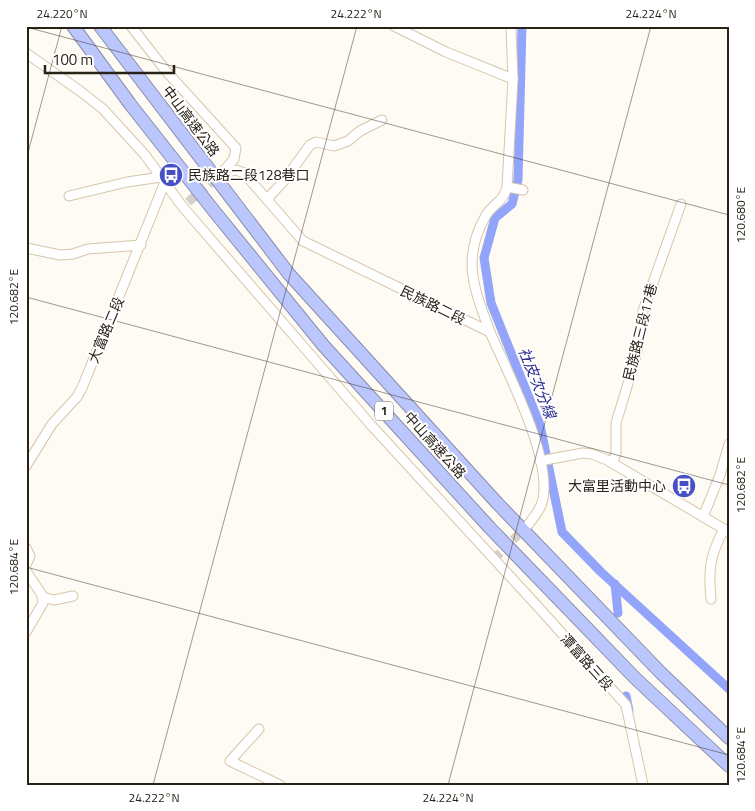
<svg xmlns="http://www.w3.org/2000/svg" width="755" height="811" font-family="'Titillium Web','Noto Sans TC',sans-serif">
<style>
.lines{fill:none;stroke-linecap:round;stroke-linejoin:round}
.canal{stroke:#93a4fb;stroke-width:9}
.minor-tunnel{stroke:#d3d0c9;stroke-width:9;stroke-dasharray:9 4.5;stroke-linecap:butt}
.minor-casing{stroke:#d6c6a8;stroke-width:11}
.highway-casing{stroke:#888dac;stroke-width:14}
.minor{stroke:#fff;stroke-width:9}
.highway{stroke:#bbc7fc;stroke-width:12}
.ticks{fill:none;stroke:#292217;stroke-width:1;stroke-opacity:0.45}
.labels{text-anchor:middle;stroke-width:4;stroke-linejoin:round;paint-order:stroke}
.shield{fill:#fff;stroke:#69645d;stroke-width:1}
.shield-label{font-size:12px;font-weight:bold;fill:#292217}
.street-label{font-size:14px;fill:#292217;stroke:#fff}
.poi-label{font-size:14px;fill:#292217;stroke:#fff;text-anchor:start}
.water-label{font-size:15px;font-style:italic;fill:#2e3193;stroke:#fff}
.neatline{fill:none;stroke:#292217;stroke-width:2}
.ticks-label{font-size:12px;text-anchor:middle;fill:#292217}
</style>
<rect width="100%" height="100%" fill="#fefbf5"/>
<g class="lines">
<g class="canal">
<polyline points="522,26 518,180 512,204 495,218 484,258 491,303 540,425 562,532 601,572 729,689"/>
<polyline points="615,584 618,613"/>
<polyline points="626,696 629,711"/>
</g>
<g class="minor-tunnel">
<polyline points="188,202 220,175"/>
<polyline points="494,559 526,527"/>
</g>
<g class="minor-casing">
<g id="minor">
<polyline points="131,26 166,71 236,148 234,159 222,173"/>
<polyline points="394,26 446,52 513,79"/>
<polyline points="26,53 80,91 103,109 145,155 182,206 371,425 540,609 626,705 643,785"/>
<path d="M222,173L236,170L244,173L303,241L490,332C508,374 551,454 543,499C541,509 534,517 528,525"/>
<polyline points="507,187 523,190"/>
<polyline points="69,196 127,182 161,177"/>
<polyline points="267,199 283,182 310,145 316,142 334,146 348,141 360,131 382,120"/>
<polyline points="26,248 60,255 73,254 88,249 141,245"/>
<path d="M490,332C475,291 461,260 485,217C492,204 503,203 507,187L513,79L511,26"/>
<polyline points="540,461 583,453 592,454 607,460 729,532"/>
<polyline points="612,463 616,454 616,423 636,357 640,337 643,311 681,204"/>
<polyline points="26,466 52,424 77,397 82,388 165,182"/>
<polyline points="703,517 720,475 729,444"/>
<polyline points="26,548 30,556 26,565"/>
<polyline points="26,571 42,595 43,603 26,632"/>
<polyline points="42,597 54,600 73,596"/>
<path d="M711,599C708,570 710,555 724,529"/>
<polyline points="259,729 230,761 280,785"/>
</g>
</g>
<g class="highway-casing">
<g id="highway">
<polyline points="73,26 130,104 214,211 323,345 490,528 635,678 729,766"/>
<polyline points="100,26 289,274 498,504 661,673 729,738"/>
</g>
</g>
<use href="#minor" class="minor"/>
<use href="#highway" class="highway"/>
</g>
<path class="ticks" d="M26,27L729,215M26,160L62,26M26,297L729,485M26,567L729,755M153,785L357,26M448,785L651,26"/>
<defs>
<g id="bus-disc" transform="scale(1.25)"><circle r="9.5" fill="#4750c5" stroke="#fff"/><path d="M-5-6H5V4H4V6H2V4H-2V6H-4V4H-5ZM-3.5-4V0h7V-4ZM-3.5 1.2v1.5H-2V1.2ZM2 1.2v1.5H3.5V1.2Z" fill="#fff"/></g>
</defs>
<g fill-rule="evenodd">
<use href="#bus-disc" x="171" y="175"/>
<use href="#bus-disc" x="684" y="486"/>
</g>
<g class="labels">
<rect class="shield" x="375" y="401.5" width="18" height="19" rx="4"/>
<g class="shield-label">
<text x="384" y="415">1</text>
</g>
<g class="street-label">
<text transform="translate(191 121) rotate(53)" y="5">中山高速公路</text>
<text transform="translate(433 305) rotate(26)" y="5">民族路二段</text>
<text transform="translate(106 330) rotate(-67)" y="5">大富路二段</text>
<text transform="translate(640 332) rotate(-76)" y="5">民族路三段17巷</text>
<text transform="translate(435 445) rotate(48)" y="5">中山高速公路</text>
<text transform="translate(587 662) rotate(48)" y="5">潭富路三段</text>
</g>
<g class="poi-label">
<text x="188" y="180">民族路二段128巷口</text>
<text x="666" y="491" text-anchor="end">大富里活動中心</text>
</g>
<g class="water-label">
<text transform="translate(537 383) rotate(68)" y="5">社皮次分線</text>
</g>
</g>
<rect width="755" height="811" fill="none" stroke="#ffffff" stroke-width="55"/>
<path d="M45 65v8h129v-8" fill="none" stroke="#292217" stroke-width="2.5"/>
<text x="52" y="65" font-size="15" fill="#292217" stroke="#ffffff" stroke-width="4" paint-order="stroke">100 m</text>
<rect x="28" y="28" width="700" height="756" class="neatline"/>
<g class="ticks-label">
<text x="62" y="18">24.220°N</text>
<text x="356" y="18">24.222°N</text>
<text x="651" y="18">24.224°N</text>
<text transform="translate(741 215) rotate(-90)" y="4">120.680°E</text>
<text transform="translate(14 297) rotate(-90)" y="4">120.682°E</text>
<text transform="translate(741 485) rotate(-90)" y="4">120.682°E</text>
<text transform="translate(14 567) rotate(-90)" y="4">120.684°E</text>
<text transform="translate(741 755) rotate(-90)" y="4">120.684°E</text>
<text x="154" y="802">24.222°N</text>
<text x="448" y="802">24.224°N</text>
</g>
</svg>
